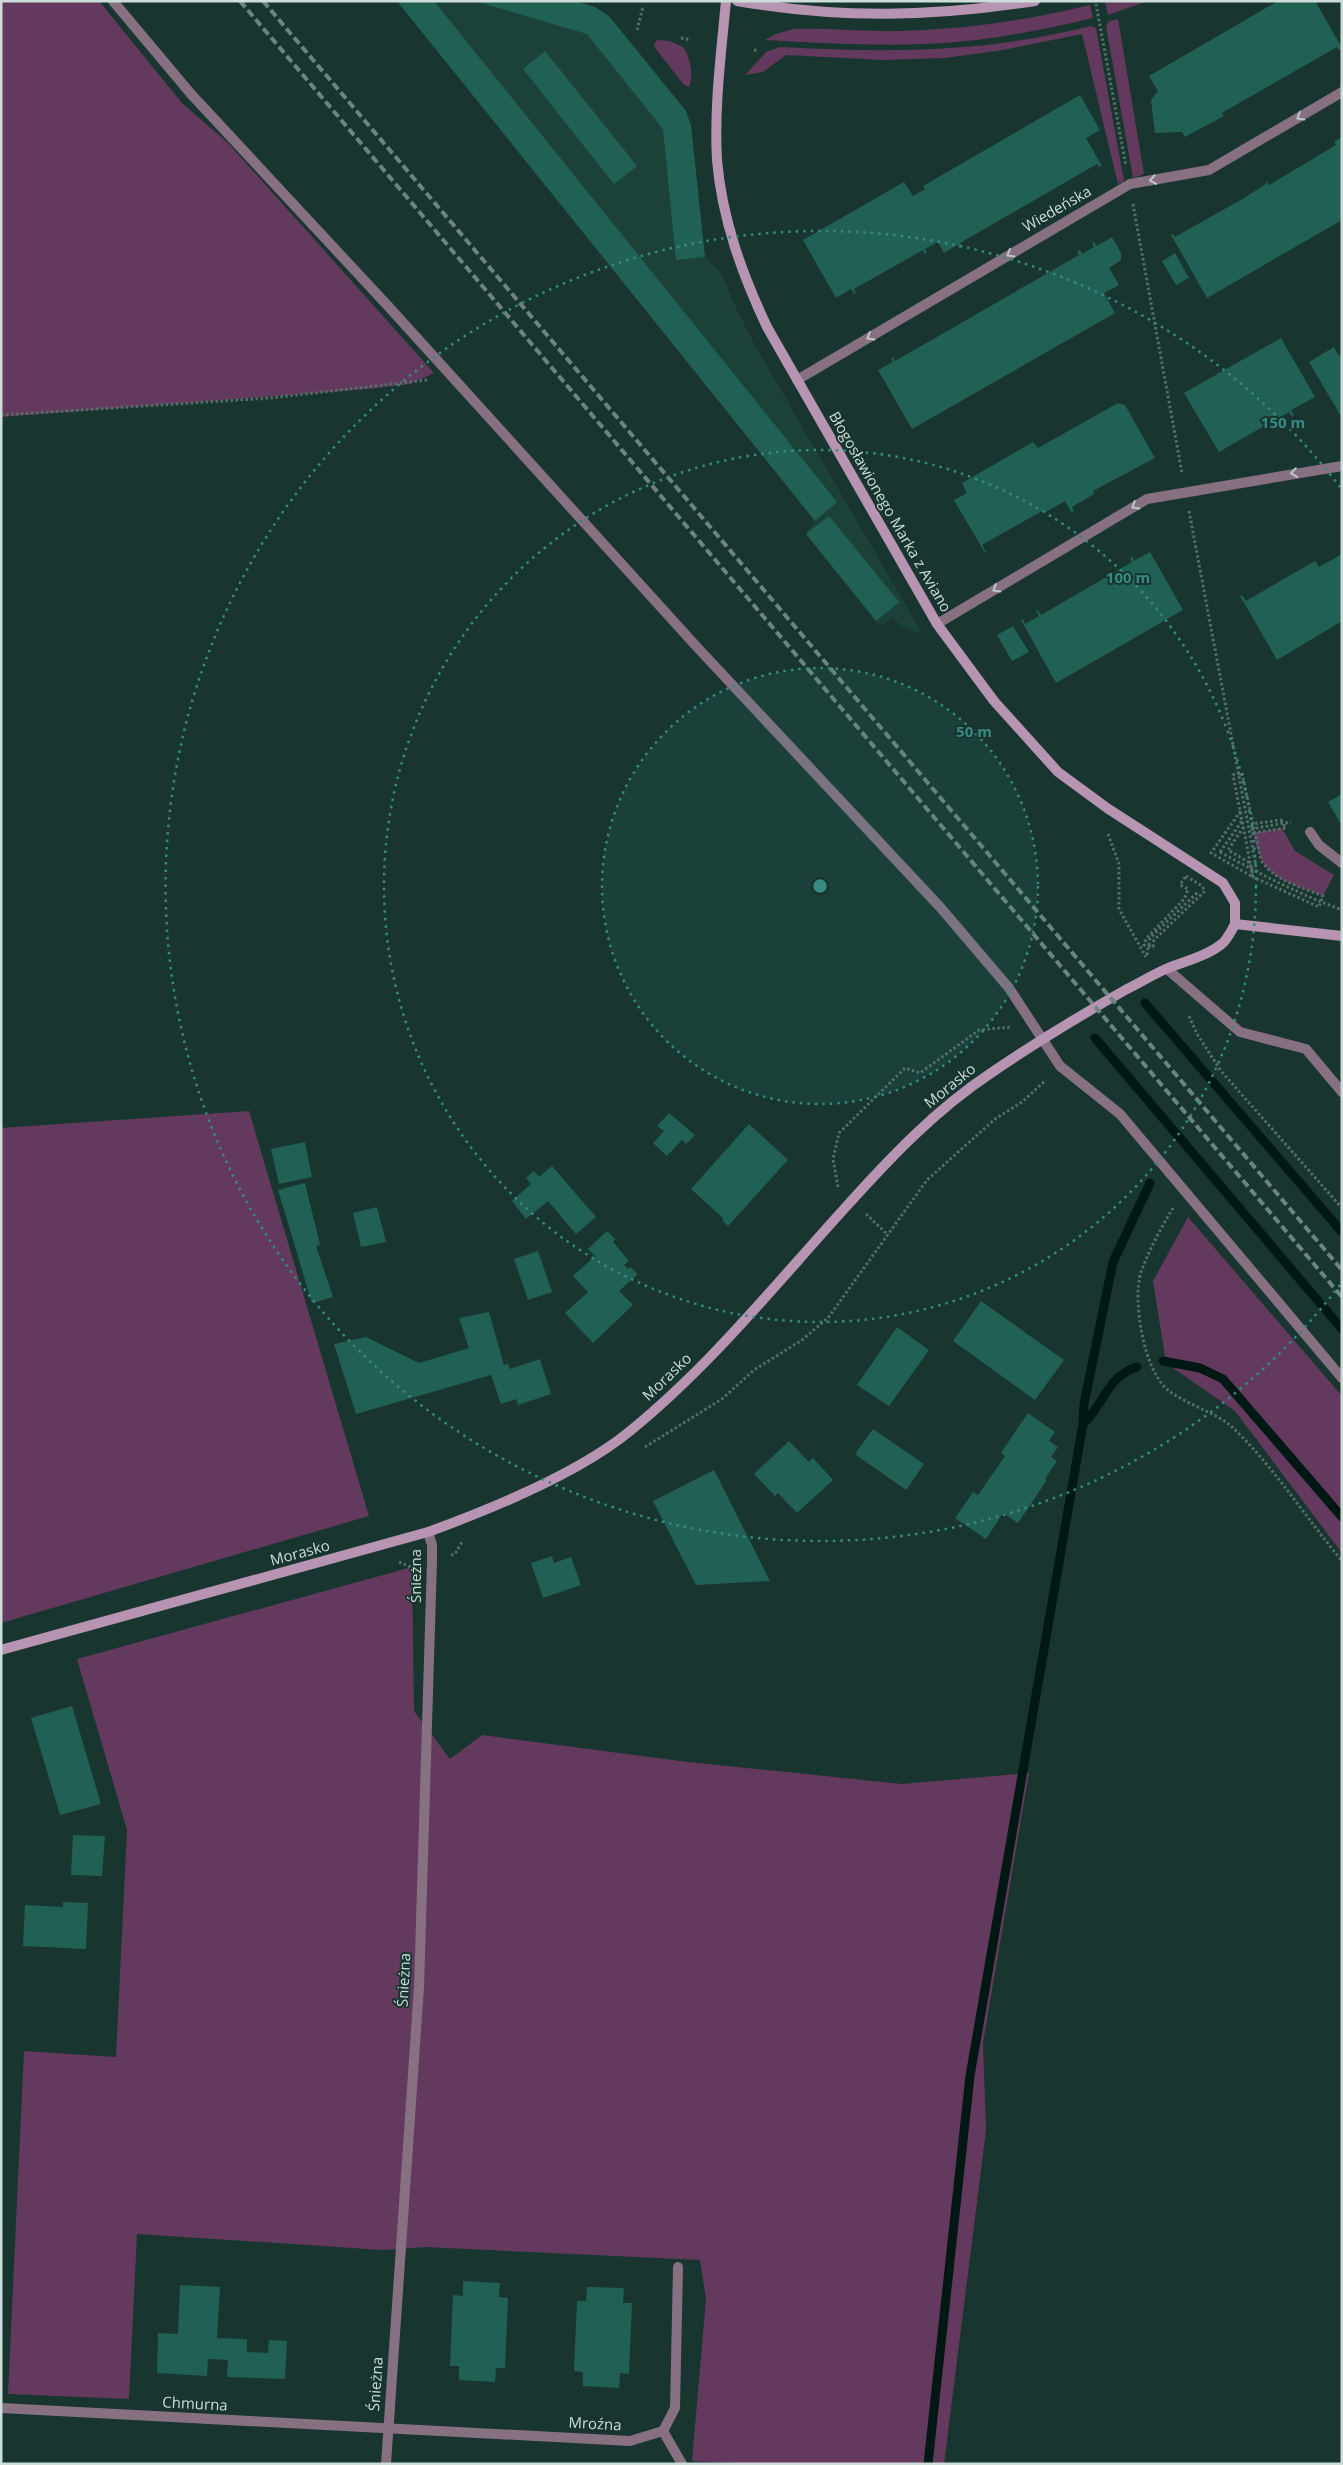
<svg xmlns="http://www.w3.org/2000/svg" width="1343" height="2465" font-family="'Open Sans',sans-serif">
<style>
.built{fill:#1b4139}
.green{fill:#633a5d}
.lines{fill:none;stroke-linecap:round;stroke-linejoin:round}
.stream{stroke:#001814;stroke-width:9}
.building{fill:#216155}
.path{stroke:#556e68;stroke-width:3;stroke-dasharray:2.5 2.5;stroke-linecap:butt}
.lane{stroke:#867082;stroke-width:10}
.street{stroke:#867082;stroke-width:10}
.secondary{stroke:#b794b1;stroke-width:10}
.rail{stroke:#6d847f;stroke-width:4;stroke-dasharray:8 4;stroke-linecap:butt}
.oneway{stroke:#bfc7c8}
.ring{fill:none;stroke:#358b83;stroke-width:2.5;stroke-dasharray:2.5 5}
.labels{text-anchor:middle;stroke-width:4;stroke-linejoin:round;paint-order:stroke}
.street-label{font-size:15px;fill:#cdddd9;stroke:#18352f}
.centre{fill:#358b83;stroke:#18352f;stroke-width:2.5}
.ring-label{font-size:15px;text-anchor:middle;font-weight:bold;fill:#358b83;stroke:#18352f;stroke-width:4;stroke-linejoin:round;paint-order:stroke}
</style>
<rect width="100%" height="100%" fill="#18352f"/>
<polygon class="built" points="397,1 575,1 595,7 609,16 686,111 705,257 722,274 735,306 751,338 923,635 903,627 892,618 881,626 876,621 806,534 815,520"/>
<g class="green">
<polygon points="1,1 99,1 182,103 229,144 434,373 410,384 367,389 1,417"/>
<polygon points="1105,1 1148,1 1108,15"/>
<path d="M1090,5L1093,18C1038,31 982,42 925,44C871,46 818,43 765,40L776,34L793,29C830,28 867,32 904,31C967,29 1029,20 1090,5Z"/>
<polygon points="1118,19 1144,174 1133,178 1106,26 1109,21"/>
<path d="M1091,26L1096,28L1124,181L1118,184L1082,34L1003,50L945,58L882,60L786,55L763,72L745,75L766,52L780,47C890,53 984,53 1091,26Z"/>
<path d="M657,40L670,41L683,47C690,56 694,76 689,87L684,85L656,49L654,45Z"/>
<path d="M1282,828L1295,851L1334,875L1323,896C1282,879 1263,881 1253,833Z"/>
<polygon points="249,1111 369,1516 1,1623 1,1128"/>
<polygon points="1188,1217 1342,1396 1342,1553 1235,1411 1166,1363 1153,1281"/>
<polygon points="412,1567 414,1711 450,1759 482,1735 688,1762 902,1784 1029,1773 983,2043 986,2130 944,2464 756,2464 692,2461 706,2299 700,2260 425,2247 383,2250 137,2234 129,2399 8,2394 24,2051 116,2057 127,1830 77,1659"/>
</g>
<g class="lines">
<g class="stream">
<polyline points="1145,1003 1342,1232"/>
<polyline points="1095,1038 1342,1329"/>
<polyline points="1163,1361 1200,1368 1223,1379 1342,1517"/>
<path d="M1083,1424C1104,1405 1107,1376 1137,1367"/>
<polyline points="928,2464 970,2076 1083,1424 1084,1404 1113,1262 1150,1183"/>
</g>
</g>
<g class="building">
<polygon points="397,1 434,1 837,502 815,521"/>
<polygon points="475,1 575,1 595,7 609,16 686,111 691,125 705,257 676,260 663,129 587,34"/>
<polygon points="1278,1 1315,1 1342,48 1339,50 1337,47 1222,113 1224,116 1185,137 1182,132 1155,133 1151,100 1158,91 1149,76"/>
<polygon points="545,51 637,166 614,184 523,69"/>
<polygon points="1080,95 1100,130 1086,138 1102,166 1099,167 1097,164 960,243 962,247 959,248 957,245 944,253 938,242 925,249 927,252 924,254 923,250 854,289 856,293 854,294 851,289 836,298 803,240 904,182 913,196 925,189 923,186"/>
<polygon points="1342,137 1342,220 1207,298 1171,235 1173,234 1175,237 1244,198 1266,184 1266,181 1269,185 1336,145 1334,142"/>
<polygon points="1112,237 1121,253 1121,260 1109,268 1119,285 1104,293 1115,313 912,429 878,370 893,362 891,358 893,357 895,361 1079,255 1077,251 1080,250 1082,254 1094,247 1092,243 1094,242 1097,246"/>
<polygon points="1175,253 1189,278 1176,285 1162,261"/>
<polygon points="1281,338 1315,397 1291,410 1294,415 1291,416 1289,412 1277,419 1276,417 1267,422 1270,428 1268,429 1266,425 1219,452 1184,393"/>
<polygon points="1334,347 1339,356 1342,354 1342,418 1309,362"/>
<polygon points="1118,403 1125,405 1155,458 1093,491 1094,494 1072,507 1074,511 1071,512 1065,501 1044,513 1042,511 982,545 986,552 985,553 954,500 967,493 962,483 1033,442 1038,448"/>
<polygon points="829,516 899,602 876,621 806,534"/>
<polygon points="1150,552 1183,610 1056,683 1021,620 1023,619 1025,624 1039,616 1036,611 1038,610 1041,615 1132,562 1130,558 1132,556 1134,561"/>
<polygon points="1342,554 1342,621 1277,660 1240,596 1242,595 1246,601 1315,561 1319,567"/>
<polygon points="1013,626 1029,652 1012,661 997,635"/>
<polygon points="1342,794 1342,826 1328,802"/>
<polygon points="669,1113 695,1135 686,1144 682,1140 667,1156 653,1143 664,1131 657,1126"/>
<polygon points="749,1124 788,1160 728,1226 722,1220 724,1219 691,1189"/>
<polygon points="305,1142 312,1177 279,1184 271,1149"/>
<polygon points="552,1166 596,1217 576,1234 548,1201 526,1219 512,1201 531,1184 526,1178 534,1171 539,1177"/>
<polygon points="305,1183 320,1245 316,1246 333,1297 312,1303 278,1190"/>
<polygon points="377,1207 386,1242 361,1247 353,1213"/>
<polygon points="607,1231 615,1239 613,1242 629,1261 624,1265 628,1269 630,1267 638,1274 619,1291 633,1305 593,1343 565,1313 588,1292 573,1276 595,1256 588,1249"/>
<polygon points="538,1251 552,1292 528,1300 514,1259"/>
<polygon points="981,1301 1064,1360 1035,1400 953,1341"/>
<polygon points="489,1312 504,1365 508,1364 510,1369 540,1359 551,1394 518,1405 516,1399 501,1404 491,1375 356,1414 334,1344 366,1337 419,1363 469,1348 459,1318"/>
<polygon points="897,1327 929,1350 889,1406 857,1385"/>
<polygon points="1028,1413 1055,1432 1049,1441 1058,1447 1051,1457 1057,1461 1045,1479 1047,1480 1018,1523 1003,1513 986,1539 955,1518 973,1492 978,1495 1005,1456 1001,1453"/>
<polygon points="873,1429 924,1464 906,1490 855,1454"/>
<polygon points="789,1441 809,1462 813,1458 833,1480 797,1513 778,1493 775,1496 754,1474"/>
<polygon points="714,1470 770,1581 696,1585 653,1501"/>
<polygon points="552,1556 554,1563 571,1557 581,1585 543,1598 531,1563"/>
<polygon points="72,1706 101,1804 60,1815 31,1718"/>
<polygon points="73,1835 105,1836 102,1876 71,1875"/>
<polygon points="63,1902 88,1903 86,1949 23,1946 25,1905 63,1907"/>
<polygon points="463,2281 500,2283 499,2297 508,2298 505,2368 496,2368 495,2382 459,2380 459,2366 450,2366 453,2295 463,2296"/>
<polygon points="180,2285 220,2287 217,2338 247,2339 247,2352 268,2353 269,2340 287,2341 285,2379 227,2377 228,2360 208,2359 207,2376 157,2373 158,2333 178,2334"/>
<polygon points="587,2287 624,2288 623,2303 632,2303 629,2374 620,2373 619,2388 583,2386 583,2372 574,2371 577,2301 586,2301"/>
</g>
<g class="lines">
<g class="path">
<polyline points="1096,4 1126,166"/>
<polyline points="637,30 643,7"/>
<polyline points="681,38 691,40"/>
<polyline points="754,50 759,51"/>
<polyline points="1133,204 1182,473"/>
<polyline points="1,415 271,398 427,380"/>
<polyline points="1189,511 1257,872"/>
<path d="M1242,773L1261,860C1274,881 1301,887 1323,896L1319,907L1253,877L1233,775Z"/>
<polygon points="1240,812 1243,828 1228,850 1250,863 1253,877 1211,853"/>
<polygon points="1281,820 1286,828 1253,833 1252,824"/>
<polyline points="1251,829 1291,822"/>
<polyline points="1108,834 1119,864 1119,909 1146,957"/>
<path d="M1220,852C1260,874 1299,894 1342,910"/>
<polyline points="1220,852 1242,821"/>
<polygon points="1186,876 1202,886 1205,891 1154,940 1153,947 1144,945 1146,939 1185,898 1188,889 1180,885"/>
<polyline points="1147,955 1150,938 1198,892"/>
<polyline points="1189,1016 1197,1034 1221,1071 1342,1208"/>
<polyline points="838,1187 833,1159 839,1133 905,1068 920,1073 979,1030 1012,1027"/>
<path d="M1173,1208C1161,1228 1149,1250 1141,1272C1132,1301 1144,1371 1168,1390C1187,1405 1213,1411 1231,1426C1270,1462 1307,1519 1342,1561"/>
<polyline points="866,1214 888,1235"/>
<polyline points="645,1447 722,1399 754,1370 802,1340 828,1318 927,1180 995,1119 1022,1102 1046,1080"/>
<polyline points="451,1555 455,1554 462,1542"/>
<polyline points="399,1562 411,1567"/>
</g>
<g class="lane">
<polyline points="113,1 191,94 388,306 696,646 940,907 1009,988 1060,1066 1120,1114 1342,1378"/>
<polyline points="1310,832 1319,845 1342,863"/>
<polyline points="1167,969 1240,1032 1306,1049 1342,1092"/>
<polyline points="663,2431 682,2464"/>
</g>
<g class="street">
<polyline points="797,380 1130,184 1209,170 1342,92"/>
<polyline points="937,624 1147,499 1342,466"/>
<polyline points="1,2408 630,2441 663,2431 675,2408 678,2267"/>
<polyline points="386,2464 419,1987 432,1561 432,1545 428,1532"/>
</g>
<g class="secondary">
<path d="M726,1C721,54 714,108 717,160C722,219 742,274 767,327L937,624L994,701L1058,772L1107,808L1223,883L1235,903V924"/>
<path d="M737,1C839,19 933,17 1035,1"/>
<polyline points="1235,924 1342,936"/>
<path d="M1,1650L428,1532C491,1509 578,1474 630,1431C710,1366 775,1285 844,1209C889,1159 935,1110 991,1073C1035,1043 1081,1015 1127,989C1141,982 1154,974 1168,968C1186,961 1210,955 1224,942C1228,937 1232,930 1235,924"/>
</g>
<g class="rail">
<polyline points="240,1 1342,1297"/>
<polyline points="263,1 1342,1270"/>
</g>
</g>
<defs><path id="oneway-chevron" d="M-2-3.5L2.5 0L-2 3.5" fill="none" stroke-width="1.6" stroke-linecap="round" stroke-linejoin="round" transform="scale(1.25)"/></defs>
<g class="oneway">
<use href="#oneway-chevron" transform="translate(1300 117) rotate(149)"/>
<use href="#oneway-chevron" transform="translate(1153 180) rotate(170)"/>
<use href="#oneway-chevron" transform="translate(1010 254) rotate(150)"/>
<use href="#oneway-chevron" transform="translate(870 337) rotate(150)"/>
<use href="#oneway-chevron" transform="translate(1294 473) rotate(171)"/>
<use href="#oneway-chevron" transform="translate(1135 506) rotate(149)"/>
<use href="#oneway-chevron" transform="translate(996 589) rotate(149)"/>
</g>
<circle cx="820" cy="886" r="218" fill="#358b83" fill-opacity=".12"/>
<g class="ring">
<circle cx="820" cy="886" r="218"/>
<circle cx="820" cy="886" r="436"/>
<path d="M1340 1285A655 655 0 1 1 1340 487"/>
</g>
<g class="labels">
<g class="street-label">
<text transform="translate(1057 209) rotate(-30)" y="5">Wiedeńska</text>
<text transform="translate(890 512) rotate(60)" y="5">Błogosławionego Marka z Aviano</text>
<text transform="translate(950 1086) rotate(-39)" y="5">Morasko</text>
<text transform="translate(667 1377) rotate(-44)" y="5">Morasko</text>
<text transform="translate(300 1553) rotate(-15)" y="5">Morasko</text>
<text transform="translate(416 1576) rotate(-90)" y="5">Śnieżna</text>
<text transform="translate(404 1980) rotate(-87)" y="5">Śnieżna</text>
<text transform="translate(376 2384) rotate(-86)" y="5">Śnieżna</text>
<text transform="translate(195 2404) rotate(3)" y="5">Chmurna</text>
<text transform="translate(595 2424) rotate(3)" y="5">Mroźna</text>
</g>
</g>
<circle cx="820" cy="886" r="8" class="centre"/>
<g class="ring-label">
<text x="1283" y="428">150 m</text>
<text x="1128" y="583">100 m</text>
<text x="974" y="737">50 m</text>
</g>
<rect width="1343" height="2465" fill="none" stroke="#cdddd9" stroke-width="5"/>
</svg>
